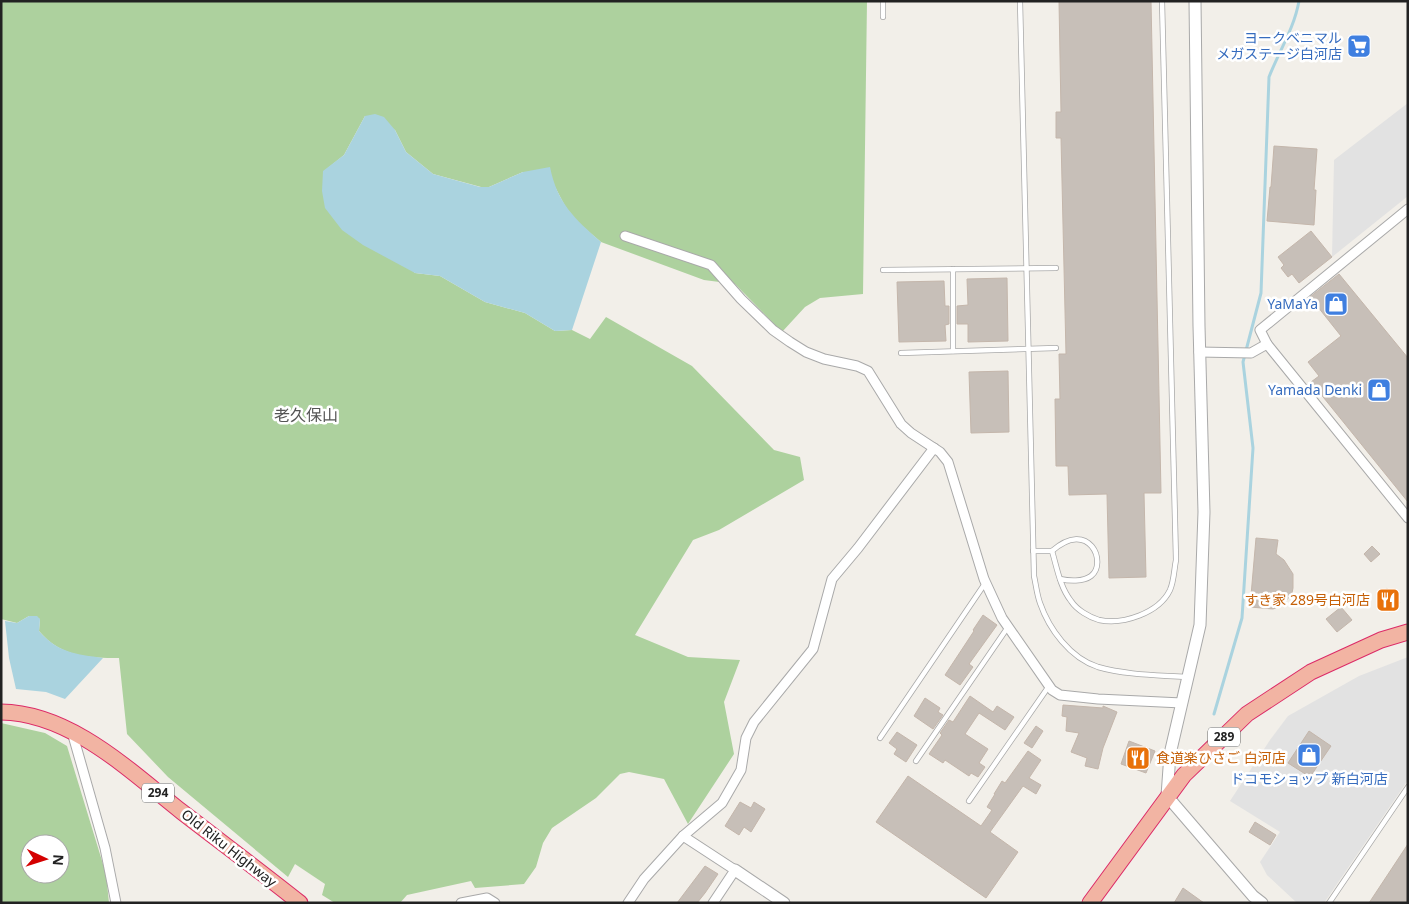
<svg xmlns="http://www.w3.org/2000/svg" width="1409" height="904" font-family="'Noto Sans','Noto Sans JP',sans-serif">
<style>
.forest{fill:#add19e;fill-rule:evenodd}
.parking{fill:#e2e2e2}
.water{fill:#aad3df}
.lines{fill:none;stroke-linecap:round;stroke-linejoin:round}
.stream{stroke:#aad3df;stroke-width:3}
.building{fill:#c7bfb8;stroke:#c4b6ab}
.service-casing{stroke:#a9a9a9;stroke-width:6}
.minor-casing{stroke:#a9a9a9;stroke-width:11}
.tertiary-casing{stroke:#a9a9a9;stroke-width:13}
.trunk-casing{stroke:#dc2a67;stroke-width:17}
.service{stroke:#fff;stroke-width:4.5}
.minor{stroke:#fff;stroke-width:9}
.tertiary{stroke:#fff;stroke-width:11}
.trunk{stroke:#f2b4a3;stroke-width:15}
.labels{text-anchor:middle;stroke-width:5;stroke-linejoin:round;paint-order:stroke}
.shield{fill:#fff;stroke:#646464;stroke-width:1}
.shield-label{font-size:12px;font-weight:bold;fill:#222}
.shop-label{font-size:14px;fill:#366cbe;stroke:#fff;text-anchor:end}
.food-label{font-size:14px;fill:#c56008;stroke:#fff;text-anchor:end}
.street-label{font-size:14px;fill:#222;stroke:#fff}
.quarter-label{font-size:16px;fill:#555;stroke:#fff}
</style>
<rect width="100%" height="100%" fill="#f2efe9"/>
<g class="forest">
<path d="M1,1H867L863,294L820,298L805,307L782,332L735,284L704,280L601,242L575,220L565,206L553,183L523,172L489,187H481L433,174L406,152L395,130L365,116L344,155L323,172L415,273L440,276L485,302L525,313L555,331L572,330L590,339L606,317L692,366L774,450L800,457L804,480L719,530L693,540L635,635L688,657L740,660L724,702L734,754L688,824L664,779L629,772L620,774L596,798L552,828L543,843L536,867L524,884L475,888L471,881L407,895L400,903H335L322,895L325,884L295,864L288,877L168,777L127,734L119,658C88,658 61,657 39,631L40,619L29,616L17,623L1,619Z"/>
<path d="M1,723L45,733L67,746L106,874L109,903H1ZM30,844H60V874H30Z"/>
</g>
<g class="parking">
<polygon points="1408,103 1408,196 1332,257 1334,160"/>
<polygon points="1408,657 1408,780 1324,903 1297,903 1267,875 1260,862 1280,832 1230,801 1270,740 1288,716 1359,676"/>
</g>
<g class="water">
<path d="M375,114L384,117L395,130L406,152L433,174L480,187H489L523,172L550,167C557,203 575,219 601,242L572,330L555,331L525,313L485,302L440,276L415,273L363,245L342,230L325,208L322,191L323,171L344,155L365,116Z"/>
<path d="M29,616H37L40,619L39,631C58,653 76,654 103,658L65,699L46,692L16,689L9,658L5,621L17,623Z"/>
</g>
<g class="lines">
<path class="stream" d="M1214,714L1242,618L1253,448L1243,362L1261,293L1269,77C1279,51 1294,29 1299,1"/>
</g>
<g class="building">
<polygon points="1059,1 1151,1 1161,493 1144,493 1146,577 1109,578 1107,494 1069,495 1068,466 1056,466 1055,399 1060,399 1059,354 1066,354 1061,138 1056,138 1056,112 1061,112"/>
<polygon points="1274,146 1317,149 1314,190 1316,190 1314,225 1267,221 1270,187 1271,187"/>
<polygon points="1311,231 1332,257 1299,283 1292,274 1288,277 1281,268 1284,265 1278,257"/>
<polygon points="1339,274 1408,358 1408,502 1311,382 1319,376 1308,362 1341,336 1310,297"/>
<polygon points="1007,278 1008,341 968,342 968,324 957,324 957,306 968,305 967,279"/>
<polygon points="944,281 945,306 949,306 949,324 945,325 946,341 899,342 897,282"/>
<polygon points="1008,371 1009,432 971,433 969,372"/>
<polygon points="1256,538 1278,540 1276,554 1284,560 1293,574 1293,588 1292,593 1283,605 1273,609 1250,607"/>
<polygon points="1372,546 1380,554 1371,562 1364,554"/>
<polygon points="1387,588 1400,603 1389,612 1377,597"/>
<polygon points="1341,607 1352,620 1337,632 1326,619"/>
<polygon points="983,615 997,625 969,664 973,667 960,685 945,675 974,631 973,630"/>
<polygon points="970,696 993,712 997,706 1014,717 1005,730 979,713 965,734 988,749 979,763 985,767 978,777 971,773 969,776 945,760 943,763 929,754 942,735 940,733 949,720 953,722"/>
<polygon points="925,698 940,708 938,712 943,715 933,729 914,716"/>
<polygon points="1063,705 1103,708 1103,706 1117,712 1103,748 1098,769 1085,766 1087,758 1071,752 1079,733 1066,731 1067,717 1062,716"/>
<polygon points="1036,726 1043,731 1032,748 1024,743"/>
<polygon points="1309,731 1331,746 1310,777 1288,763"/>
<polygon points="897,732 917,745 906,762 894,754 897,749 889,743"/>
<polygon points="1129,741 1155,751 1146,773 1121,764"/>
<polygon points="1028,751 1041,760 1029,778 1041,785 1036,794 1023,786 990,832 1018,852 986,898 876,822 908,776 981,826 992,810 987,807 995,794 994,794 1002,781 1005,783"/>
<polygon points="740,802 751,808 754,802 765,809 751,832 744,827 739,835 725,826"/>
<polygon points="1255,822 1276,835 1270,845 1249,832"/>
<polygon points="1408,844 1408,903 1369,903"/>
<polygon points="705,866 718,874 705,893 697,903 677,903"/>
<polygon points="1183,888 1204,903 1174,903"/>
</g>
<g class="lines">
<g class="service-casing">
<g id="service">
<polyline points="883,1 883,17"/>
<path d="M1020,1L1034,576C1036,585 1037,595 1040,603C1049,629 1070,658 1098,667C1126,675 1157,675 1186,677"/>
<polyline points="953,269 953,351"/>
<polyline points="883,270 1056,268"/>
<polyline points="901,353 1056,348"/>
<path d="M1033,551H1052C1057,568 1060,587 1071,601C1077,610 1089,617 1099,620C1123,625 1159,613 1170,590C1174,581 1174,570 1176,560L1162,1"/>
<path d="M1052,551C1089,518 1108,563 1091,576C1083,582 1069,581 1060,579"/>
<polyline points="880,738 986,582"/>
<polyline points="916,761 1008,627"/>
<polyline points="969,801 1049,686"/>
<polyline points="1329,903 1408,787"/>
</g>
</g>
<g class="minor-casing">
<g id="minor">
<polyline points="1408,209 1260,330 1267,344 1408,518"/>
<polyline points="625,236 711,265 741,299 773,330 790,342 806,352 824,359 857,366 868,371 901,424 911,433 940,452 948,462 984,579 1002,618 1052,690 1060,695 1098,699 1182,703"/>
<polyline points="1199,352 1251,353 1267,344"/>
<polyline points="72,732 105,848 116,903"/>
<polyline points="683,836 735,870 713,903"/>
<polyline points="461,903 487,898 495,903"/>
<polyline points="628,903 644,879 683,836 722,803 741,770 746,738 754,722 813,649 832,579 858,548 934,448"/>
</g>
</g>
<g class="tertiary-casing">
<g id="tertiary">
<polyline points="1195,1 1199,326 1204,512 1200,625 1170,754 1167,796 1253,896 1262,903"/>
<polyline points="735,870 784,903"/>
</g>
</g>
<g class="trunk-casing">
<g id="trunk">
<path d="M1,712C71,713 130,771 182,812C221,842 261,872 300,903"/>
<polyline points="1090,903 1184,775 1247,714 1311,672 1381,640 1408,632"/>
</g>
</g>
<use href="#service" class="service"/>
<use href="#minor" class="minor"/>
<use href="#tertiary" class="tertiary"/>
<use href="#trunk" class="trunk"/>
</g>
<defs>
<g id="supermarket-square" transform="scale(1.25)"><rect x="-9" y="-9" width="18" height="18" rx="4" fill="#3f7fe0" stroke="#fff"/><path d="M-6-5.5h2.5l.6 2H6L4.5 2H-2.5L-4.4-4H-6ZM-1.5 3.2a1.3 1.3 0 1 0 .1 0ZM3 3.2a1.3 1.3 0 1 0 .1 0Z" fill="#fff"/></g>
<g id="shop-square" transform="scale(1.25)"><rect x="-9" y="-9" width="18" height="18" rx="4" fill="#3f7fe0" stroke="#fff"/><path d="M-5-2.5h2.3a2.7 3.5 0 0 1 5.4 0H5L5.5 6h-11ZM-1.5-2.5h3a1.5 2.3 0 0 0-3 0Z" fill="#fff"/></g>
<g id="restaurant-square" transform="scale(1.25)"><rect x="-9" y="-9" width="18" height="18" rx="4" fill="#e8710a" stroke="#fff"/><path d="M-5-6h1v4h1v-4h1v4h1v-4h1v5L-1.5 .5V6h-2V.5L-5-1ZM5-6V6H3V1.5H1.5Q1.5-4 5-6Z" fill="#fff"/></g>
</defs>
<g fill-rule="evenodd">
<use href="#supermarket-square" x="1359" y="46"/>
<use href="#shop-square" x="1336" y="304"/>
<use href="#shop-square" x="1379" y="390"/>
<use href="#restaurant-square" x="1388" y="600"/>
<use href="#shop-square" x="1309" y="755"/>
<use href="#restaurant-square" x="1138" y="758"/>
</g>
<g class="labels">
<g class="shield">
<rect x="1208" y="727.5" width="32" height="19" rx="4"/>
<rect x="142" y="783.5" width="32" height="19" rx="4"/>
</g>
<g class="shield-label">
<text x="1224" y="741">289</text>
<text x="158" y="797">294</text>
</g>
<g class="shop-label">
<text x="1342" y="43">ヨークベニマル<tspan x="1342" dy="16">メガステージ白河店</tspan></text>
<text x="1318" y="309">YaMaYa</text>
<text x="1362" y="395">Yamada Denki</text>
<text x="1309" y="784" text-anchor="middle">ドコモショップ 新白河店</text>
</g>
<g class="food-label">
<text x="1370" y="605">すき家 289号白河店</text>
<text x="1156" y="763" text-anchor="start">食道楽ひさご 白河店</text>
</g>
<g class="street-label">
<text transform="translate(229 848) rotate(38)" y="5">Old Riku Highway</text>
</g>
<g class="quarter-label">
<text x="306" y="421">老久保山</text>
</g>
</g>
<rect width="1409" height="904" fill="none" stroke="#222222" stroke-width="5"/>
<g transform="translate(45 859) rotate(94)"><circle r="24" fill="#ffffff" stroke="#a7a7a7"/>
<path d="M0-4L9 19L0 12L-9 19Z" fill="#d40000"/>
<text y="-8" font-size="14" font-weight="bold" text-anchor="middle" fill="#222222">N</text>
</g>
</svg>
